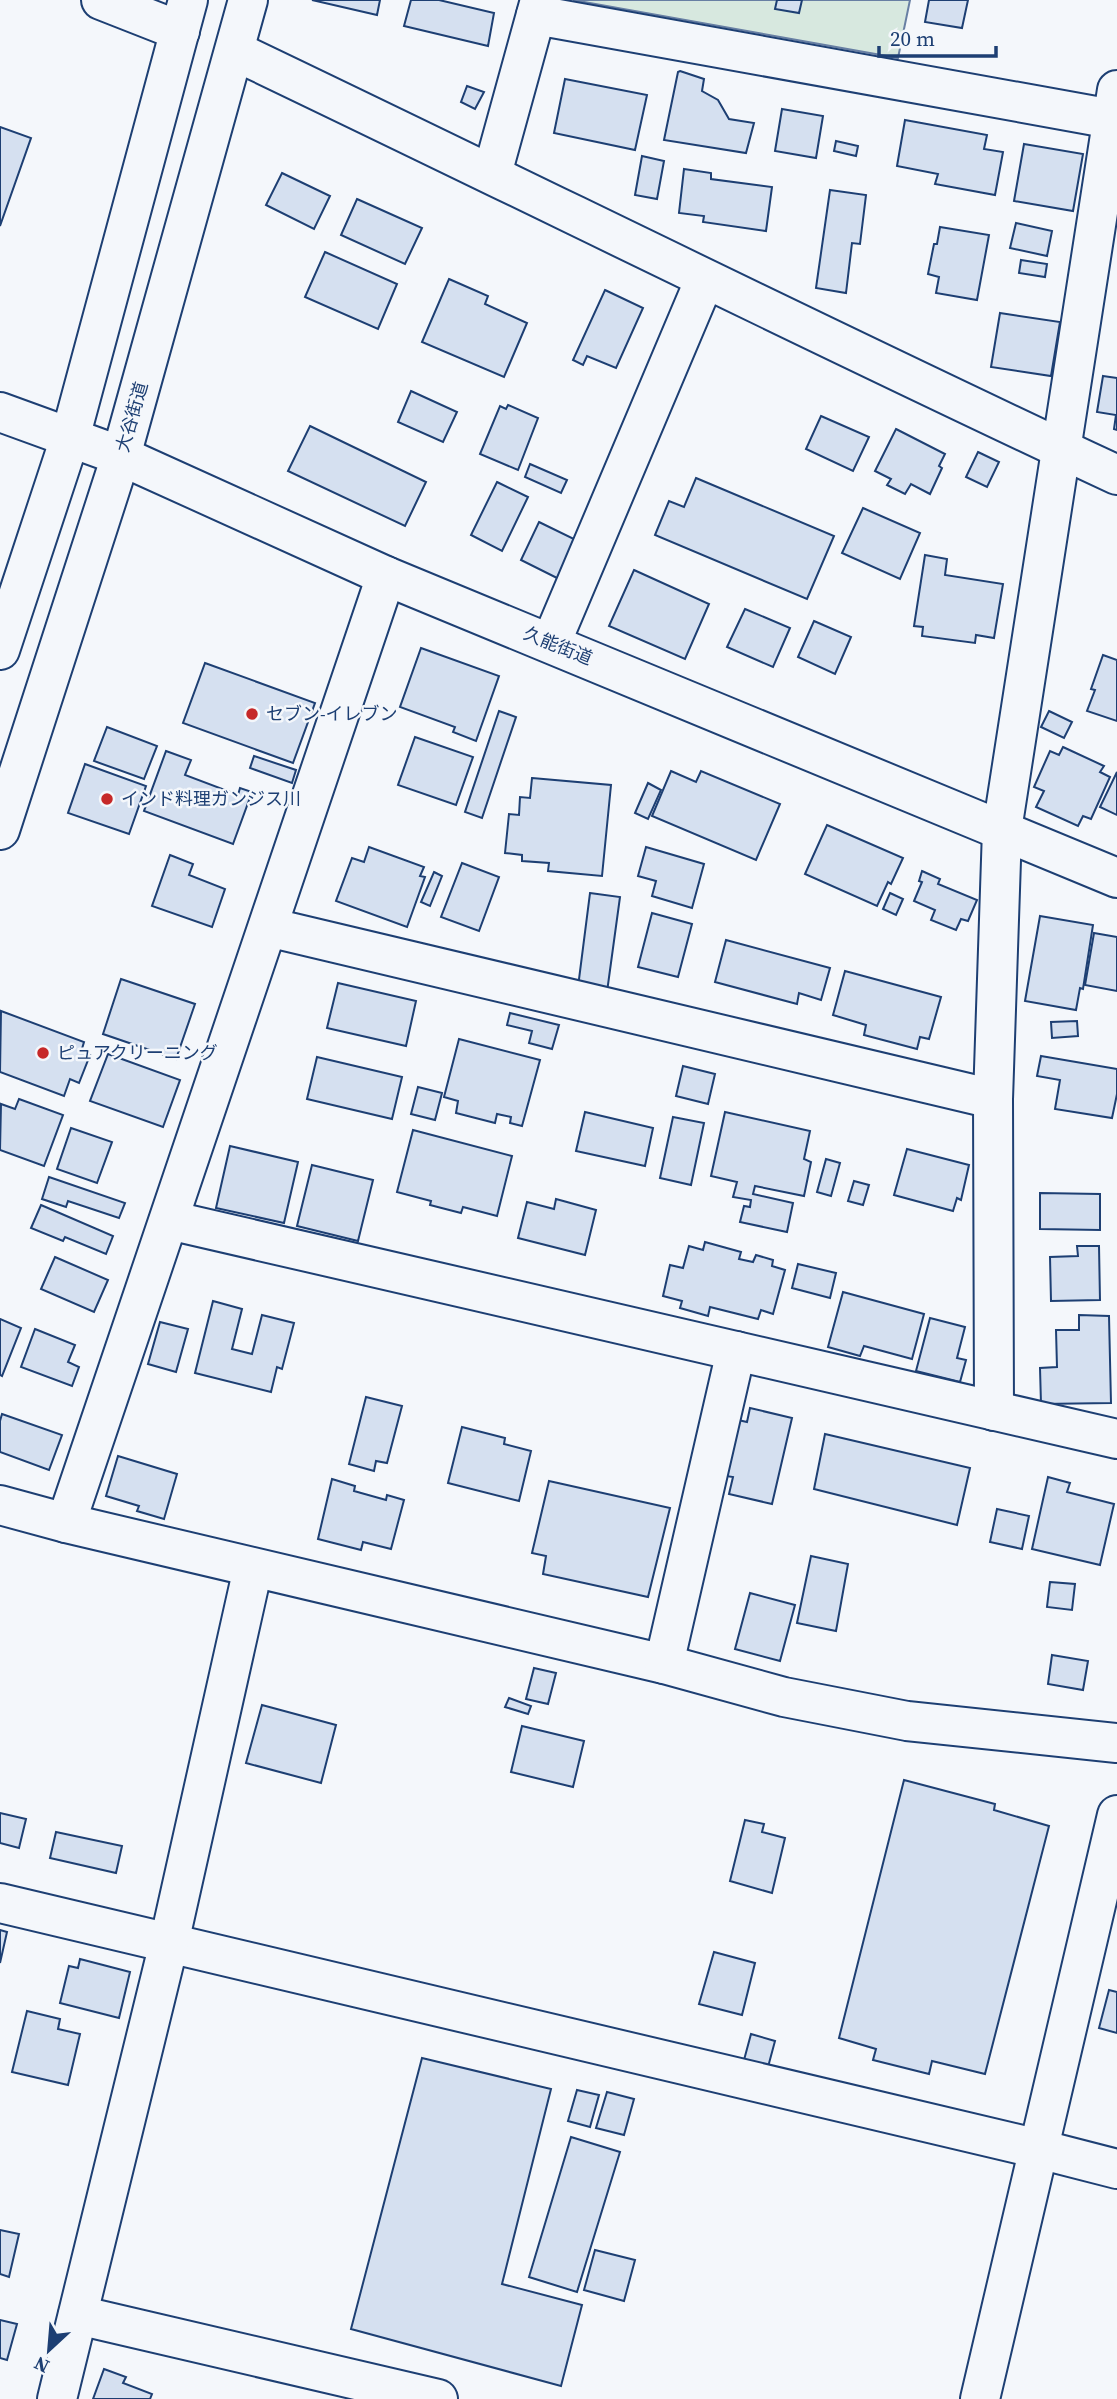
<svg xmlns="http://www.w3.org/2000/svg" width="1117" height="2399" font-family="'Source Serif 4','Noto Sans JP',serif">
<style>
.green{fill:#d7e8df;stroke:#687fa3;stroke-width:2}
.building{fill:#d5e0f0;stroke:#1d3f73;stroke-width:2}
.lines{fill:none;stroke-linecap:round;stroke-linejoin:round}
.minor-casing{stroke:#1d3f73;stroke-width:42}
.major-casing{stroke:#1d3f73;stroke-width:42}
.minor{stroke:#f4f7fb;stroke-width:38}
.major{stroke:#f4f7fb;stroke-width:38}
.poi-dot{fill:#c62828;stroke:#f4f7fb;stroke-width:2.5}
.labels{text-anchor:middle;stroke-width:5;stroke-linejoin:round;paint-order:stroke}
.street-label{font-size:18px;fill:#1d3f73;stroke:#f4f7fb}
.poi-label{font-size:18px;fill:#1d3f73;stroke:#f4f7fb;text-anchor:start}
</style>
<rect width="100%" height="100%" fill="#f4f7fb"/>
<polygon class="green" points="573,0 910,0 898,58"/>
<g class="building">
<polygon points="312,0 380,0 377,15"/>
<polygon points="411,0 439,0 494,13 488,46 404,26"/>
<polygon points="777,0 802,0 799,13 775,9"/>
<polygon points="929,0 968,0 962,28 925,22"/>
<polygon points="680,71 704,79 702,91 718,100 729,119 754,123 746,153 664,140 678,72"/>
<polygon points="565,79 647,95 635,150 554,133"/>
<polygon points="467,86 484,92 475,109 461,102"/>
<polygon points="782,109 823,116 816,158 775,151"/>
<polygon points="905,120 987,135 984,149 1003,152 995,195 935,184 938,174 897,166"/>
<polygon points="0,127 31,138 0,226"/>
<polygon points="836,141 858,146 856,156 834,151"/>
<polygon points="1024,144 1083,154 1073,211 1014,201"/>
<polygon points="642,156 664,161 657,199 635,195"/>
<polygon points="684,169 711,173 711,179 772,187 766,231 703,222 704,216 679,213"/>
<polygon points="282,173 330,196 314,229 266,205"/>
<polygon points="830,190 866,195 860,244 852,243 846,293 816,288"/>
<polygon points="357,199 422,228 405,264 341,235"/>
<polygon points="1016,223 1052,231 1047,256 1010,248"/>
<polygon points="940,227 989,235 977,300 936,293 939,277 928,274 934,244 937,244"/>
<polygon points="325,252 397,284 378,329 305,297"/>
<polygon points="1021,260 1047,264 1045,277 1019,273"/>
<polygon points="449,279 488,296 485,304 527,323 504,377 422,342"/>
<polygon points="605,290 643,308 616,368 587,356 583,365 573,360"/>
<polygon points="1000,313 1060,322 1051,376 991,367"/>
<polygon points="1103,376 1117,378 1117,430 1114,429 1116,415 1097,412"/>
<polygon points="411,391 457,412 443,442 398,422"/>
<polygon points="508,405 538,418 518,470 480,454 500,406 506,409"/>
<polygon points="821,416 869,437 853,471 806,449"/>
<polygon points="310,426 426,482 405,526 288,471"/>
<polygon points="896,429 945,454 939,466 942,468 930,494 911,484 905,494 887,485 891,479 875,471"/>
<polygon points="978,452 999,462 987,487 966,477"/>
<polygon points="530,464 567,480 561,493 525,477"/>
<polygon points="696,478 834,536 807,599 655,535 669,501 684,507"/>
<polygon points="497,482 528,497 502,551 471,535"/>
<polygon points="863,508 920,533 900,579 842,553"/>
<polygon points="539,522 576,540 565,582 521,560"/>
<polygon points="925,555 947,559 945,575 1003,584 994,638 976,635 975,643 922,636 923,627 914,626"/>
<polygon points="634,570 709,604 685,659 609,626"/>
<polygon points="745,609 790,628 773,667 727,647"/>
<polygon points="814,621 851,637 835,674 798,657"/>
<polygon points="421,648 499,676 476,741 453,732 455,727 400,707"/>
<polygon points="1103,655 1117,660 1117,721 1087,711 1095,690 1091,689"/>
<polygon points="205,663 315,703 293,763 183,723"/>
<polygon points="499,711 516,717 482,818 465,812"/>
<polygon points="1049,711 1072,722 1064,738 1041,727"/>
<polygon points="107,727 157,746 144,779 94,761"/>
<polygon points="415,737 473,757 456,805 398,785"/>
<polygon points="1063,747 1104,766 1100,772 1110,777 1091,819 1083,816 1078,826 1036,807 1044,791 1034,787 1050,751 1059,755"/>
<polygon points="166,751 191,760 185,775 238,795 240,788 252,792 233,844 144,811"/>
<polygon points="254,756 296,770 292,783 250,768"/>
<polygon points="85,764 146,786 129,834 68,813"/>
<polygon points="671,771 696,782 701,771 780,804 756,860 652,816"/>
<polygon points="1117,772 1117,815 1100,807"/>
<polygon points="532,778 611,785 602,876 548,871 549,863 522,861 522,855 505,853 509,814 519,815 520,797 530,798"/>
<polygon points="648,783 661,790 648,819 635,813"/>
<polygon points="827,825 903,858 891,884 888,882 877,906 805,874"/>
<polygon points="369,847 424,867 420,876 425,877 407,927 336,901 352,858 364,862"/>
<polygon points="646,847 704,864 692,908 652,896 656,881 638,876"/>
<polygon points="170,855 193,864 189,875 225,889 212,927 152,906"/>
<polygon points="462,863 499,877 479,931 441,917"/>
<polygon points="922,871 940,879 938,884 977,900 968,921 961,919 956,930 931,920 935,910 914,901 922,882 919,881"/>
<polygon points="434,872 442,876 430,906 421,902"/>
<polygon points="590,893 620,897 607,992 578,987"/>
<polygon points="890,893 903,899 896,915 883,909"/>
<polygon points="652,913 692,924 678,977 638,967"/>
<polygon points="1040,916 1093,925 1083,989 1080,988 1076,1010 1025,1001"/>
<polygon points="1094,933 1117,937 1117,991 1085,985"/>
<polygon points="726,940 830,968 821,1000 799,993 797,1004 715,982"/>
<polygon points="845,971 941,997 929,1039 920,1037 917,1049 864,1035 866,1025 833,1015"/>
<polygon points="121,979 195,1004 176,1059 103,1034"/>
<polygon points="338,983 416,1001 406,1046 327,1028"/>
<polygon points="1,1011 84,1042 81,1052 90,1055 79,1083 70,1079 64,1096 0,1072"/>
<polygon points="510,1013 559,1025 552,1049 529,1043 532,1031 507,1025"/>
<polygon points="1077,1021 1078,1036 1052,1038 1051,1022"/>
<polygon points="459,1039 540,1060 522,1126 510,1123 511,1117 497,1114 495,1123 456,1113 458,1101 444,1097"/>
<polygon points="108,1054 180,1080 163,1127 90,1101"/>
<polygon points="1041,1056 1117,1069 1117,1094 1112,1118 1055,1109 1060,1080 1037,1076"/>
<polygon points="317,1057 402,1077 392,1119 307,1099"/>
<polygon points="683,1066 715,1074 708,1104 676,1096"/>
<polygon points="418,1087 442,1093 435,1120 411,1114"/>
<polygon points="19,1099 63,1115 44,1166 0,1150 1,1104 15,1109"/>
<polygon points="585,1112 653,1128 645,1166 576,1151"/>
<polygon points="725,1112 810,1131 804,1159 811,1162 804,1196 755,1186 753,1194 793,1203 787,1232 740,1222 744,1206 750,1207 751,1200 733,1197 737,1182 711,1176"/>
<polygon points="673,1117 704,1123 691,1185 660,1178"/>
<polygon points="71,1128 112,1142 97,1183 57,1169"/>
<polygon points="413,1130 512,1156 497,1216 463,1207 461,1213 430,1205 431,1201 397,1192"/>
<polygon points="230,1146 298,1162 284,1223 216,1208"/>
<polygon points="907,1149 969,1165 961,1200 957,1198 953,1211 894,1195"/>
<polygon points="826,1159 840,1163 831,1196 817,1192"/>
<polygon points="312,1165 373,1180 358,1241 297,1226"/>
<polygon points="49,1177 125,1203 119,1218 68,1201 66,1207 42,1199"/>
<polygon points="854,1181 869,1185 863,1205 848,1201"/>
<polygon points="1040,1193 1100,1194 1100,1230 1040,1229"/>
<polygon points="556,1199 596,1210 585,1255 518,1238 527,1202 554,1209"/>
<polygon points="41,1205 113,1236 106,1254 65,1237 63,1241 31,1228"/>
<polygon points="705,1242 741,1252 739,1259 753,1262 756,1255 773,1260 772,1266 785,1270 773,1314 761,1310 758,1319 710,1307 708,1316 680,1308 682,1301 663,1296 670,1265 683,1268 689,1246 703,1250"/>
<polygon points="1077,1246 1099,1246 1100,1300 1051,1301 1050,1257 1078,1256"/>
<polygon points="55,1257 108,1280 94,1312 41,1289"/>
<polygon points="798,1264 836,1273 830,1298 792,1288"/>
<polygon points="843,1292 924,1314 912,1359 864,1346 860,1356 828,1347"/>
<polygon points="213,1301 242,1309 232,1349 252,1354 262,1315 294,1323 282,1369 277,1367 271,1392 195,1373"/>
<polygon points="1079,1315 1109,1316 1111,1403 1041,1404 1040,1368 1057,1367 1056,1330 1079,1330"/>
<polygon points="930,1318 965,1327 957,1358 966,1360 960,1382 916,1371"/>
<polygon points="0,1319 21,1328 2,1376 0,1375"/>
<polygon points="160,1322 188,1329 176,1372 148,1364"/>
<polygon points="35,1329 75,1345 68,1362 79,1367 72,1386 21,1367"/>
<polygon points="366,1397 402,1406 387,1463 376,1461 374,1471 349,1464"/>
<polygon points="750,1408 792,1418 772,1504 729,1494 733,1477 726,1476 738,1420 747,1422"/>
<polygon points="2,1414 62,1435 49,1470 0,1452 0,1421"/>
<polygon points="462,1427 505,1438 504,1444 531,1451 519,1501 448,1483"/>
<polygon points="825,1434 970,1468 957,1525 814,1489"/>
<polygon points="118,1456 177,1474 164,1519 137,1511 139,1506 106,1496"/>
<polygon points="1048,1477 1070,1483 1067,1492 1114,1504 1100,1565 1032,1549"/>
<polygon points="332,1479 355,1486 354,1491 386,1500 387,1495 404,1500 391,1549 363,1542 361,1550 318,1539"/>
<polygon points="549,1481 670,1508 648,1597 543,1574 546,1556 532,1553"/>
<polygon points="997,1509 1029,1516 1022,1549 990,1542"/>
<polygon points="811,1556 848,1564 836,1631 797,1623"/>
<polygon points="1050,1582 1075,1584 1072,1610 1047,1607"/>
<polygon points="750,1593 795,1605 780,1661 735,1649"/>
<polygon points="1052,1655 1088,1661 1083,1690 1048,1684"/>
<polygon points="534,1668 556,1673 548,1704 526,1699"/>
<polygon points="509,1698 531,1706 528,1714 505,1707"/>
<polygon points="262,1705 336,1725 321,1783 246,1763"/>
<polygon points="522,1726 584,1741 573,1787 511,1772"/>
<polygon points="904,1780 995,1804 994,1810 1049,1826 985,2074 932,2061 929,2074 873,2060 876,2049 839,2038"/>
<polygon points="0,1813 26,1819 19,1848 0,1843"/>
<polygon points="745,1820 764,1824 762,1832 785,1838 772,1893 730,1881"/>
<polygon points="56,1832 122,1846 116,1873 50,1858"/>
<polygon points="0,1930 7,1932 0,1963"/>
<polygon points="714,1952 755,1963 742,2015 699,2004"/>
<polygon points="80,1959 130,1972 119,2018 60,2003 69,1966 78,1968"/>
<polygon points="1109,1990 1117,1992 1117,2033 1099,2028"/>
<polygon points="27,2011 60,2019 58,2029 80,2034 68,2085 12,2072"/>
<polygon points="751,2034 775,2041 768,2067 744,2060"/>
<polygon points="422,2058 551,2089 502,2284 582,2305 561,2386 351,2329"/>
<polygon points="577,2090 599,2095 590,2127 568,2121"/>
<polygon points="607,2092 634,2099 624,2135 596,2128"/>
<polygon points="571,2137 620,2152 577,2292 529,2277"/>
<polygon points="0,2230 19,2234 9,2277 0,2274"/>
<polygon points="595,2250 635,2260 624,2301 584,2290"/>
<polygon points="0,2320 17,2324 7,2360 0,2358"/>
<polygon points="104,2369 126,2377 123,2383 152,2394 150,2399 93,2399"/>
</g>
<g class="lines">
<g class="minor-casing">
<g id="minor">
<polyline points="101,0 180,31"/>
<polyline points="536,15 1112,119"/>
<path d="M235,51C530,192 821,337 1117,475"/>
<polyline points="492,174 540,0"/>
<polyline points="0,412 121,456 386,576 1117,878"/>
<polyline points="551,643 705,279"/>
<polyline points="268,927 993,1099"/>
<polyline points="169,1220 1117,1439"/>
<polyline points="994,1411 993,1099 1002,830 1117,90"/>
<polyline points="0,1505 66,1523 664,1664 784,1697 907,1721 1117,1743"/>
<polyline points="66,1523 386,576"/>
<polyline points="664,1664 736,1351"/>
<polyline points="0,1903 1039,2149 1117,2169"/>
<polyline points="78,2315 438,2399"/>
<polyline points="57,2399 169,1943 253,1568"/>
<polyline points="980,2399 1117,1815"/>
</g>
</g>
<g class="major-casing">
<g id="major">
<polyline points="0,650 70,438 188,0"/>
<polyline points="0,830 121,456 248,0"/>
</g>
</g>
<use href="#minor" class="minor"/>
<use href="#major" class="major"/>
</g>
<g class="poi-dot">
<circle cx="252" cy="714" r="7"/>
<circle cx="107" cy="799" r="7"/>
<circle cx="43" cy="1053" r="7"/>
</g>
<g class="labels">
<g class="street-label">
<text transform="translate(132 417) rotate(-74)" y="6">大谷街道</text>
<text transform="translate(558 646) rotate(22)" y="6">久能街道</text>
</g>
<g class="poi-label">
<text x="266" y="720">セブン-イレブン</text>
<text x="121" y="805">インド料理ガンジス川</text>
<text x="57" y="1059">ピュアクリーニング</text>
</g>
</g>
<g transform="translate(49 2350) rotate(206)" stroke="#f4f7fb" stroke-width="5" paint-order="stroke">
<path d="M0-5L12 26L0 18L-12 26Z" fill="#1d3f73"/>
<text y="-10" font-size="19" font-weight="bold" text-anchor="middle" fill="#1d3f73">N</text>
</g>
<path d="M879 46v10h117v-10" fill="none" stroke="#1d3f73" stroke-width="3.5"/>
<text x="890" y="46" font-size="21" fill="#1d3f73" stroke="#f4f7fb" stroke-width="5" paint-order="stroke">20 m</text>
</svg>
